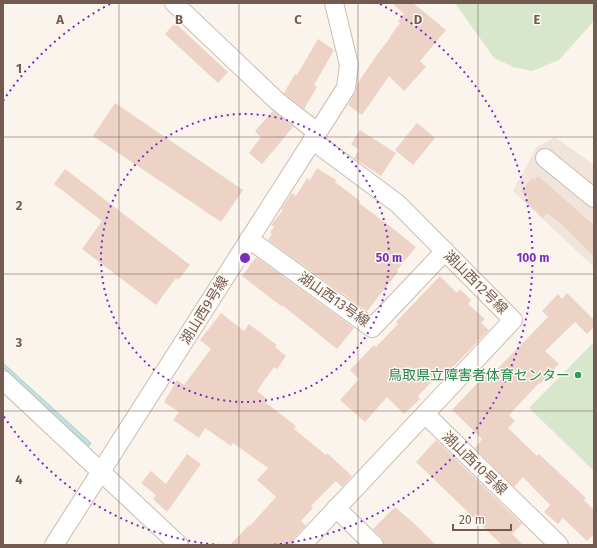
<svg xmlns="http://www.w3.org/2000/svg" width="597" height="548" font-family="'Fira Sans','Noto Sans JP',sans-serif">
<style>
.residential{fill:#f1e5db}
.green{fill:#d8e7cb}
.water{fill:#c2e0e2;stroke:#a9cfd3}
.building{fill:#edd3c6}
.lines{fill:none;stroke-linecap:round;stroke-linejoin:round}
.street-casing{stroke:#ccbcb2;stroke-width:20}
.street{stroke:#fff;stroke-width:18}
.grid{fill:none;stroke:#735b51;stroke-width:1;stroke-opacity:0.55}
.ring{fill:none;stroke:#7b2cbf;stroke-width:2;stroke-dasharray:2 4}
.leisure-dot{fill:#2e9e5b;stroke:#fdf8f2;stroke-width:1.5}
.labels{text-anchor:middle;stroke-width:3;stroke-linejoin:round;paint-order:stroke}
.street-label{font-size:14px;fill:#735b51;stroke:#fdf8f2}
.leisure-label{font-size:14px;fill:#27864d;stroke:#fdf8f2;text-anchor:end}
.grid-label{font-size:13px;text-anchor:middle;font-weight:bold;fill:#735b51;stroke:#fdf8f2;stroke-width:3;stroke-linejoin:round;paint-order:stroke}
.centre{fill:#7b2cbf;stroke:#fdf8f2;stroke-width:2}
.ring-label{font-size:12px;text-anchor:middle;font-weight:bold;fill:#7b2cbf;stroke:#fdf8f2;stroke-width:3;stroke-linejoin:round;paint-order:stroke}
</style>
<rect width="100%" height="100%" fill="#faf4ec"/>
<polygon class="residential" points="555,137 594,165 594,267 513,191 537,147"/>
<g class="green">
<polygon points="455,3 594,3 594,21 559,60 532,71 513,67 494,58"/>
<polygon points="594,342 594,471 529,408"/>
</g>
<polygon class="water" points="3,363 91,443 89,446 42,405 3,367"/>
<g class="building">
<polygon points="392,3 413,3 446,30 420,61 426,67 404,91 389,76 362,115 348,105 355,93 357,84 373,61 373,60 390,38 389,38 400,23 398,21 404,14"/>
<polygon points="175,23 228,72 218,83 165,34"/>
<polygon points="318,39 334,50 314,85 317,87 304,109 284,93 295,74 297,75"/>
<polygon points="115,103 243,190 221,222 93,136"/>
<polygon points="273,111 293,127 262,164 249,153 261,137 255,131"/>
<polygon points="417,123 435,138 413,165 395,150"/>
<polygon points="360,130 396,153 381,176 354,158 359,150 351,144"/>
<polygon points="317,168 336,180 335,182 360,201 359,203 391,227 416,247 397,270 398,272 367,311 268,240 272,234 270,232 274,227 271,225 283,210 281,209 292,193 296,196 307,178 310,180"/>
<polygon points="65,169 190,265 178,280 176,278 156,305 82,249 102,221 54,184"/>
<polygon points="538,176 594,225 594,257 566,228 547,213 543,218 525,201 528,197 521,191 532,178 535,180"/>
<polygon points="256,257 354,328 337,349 282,305 281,306 242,276"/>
<polygon points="440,276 457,293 460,289 471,300 468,304 485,319 481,323 489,330 448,372 444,369 418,396 420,399 404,414 387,397 365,422 340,400 359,379 350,370 374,345 376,347 398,324 396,322"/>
<polygon points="567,293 594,320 594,327 587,334 575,322 545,351 559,364 540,384 539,383 509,415 515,421 508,428 537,456 539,454 586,498 584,500 594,510 594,534 587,541 563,518 558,524 544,512 550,505 523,477 514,487 475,448 482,439 452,410 487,373 490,376 509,357 548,317 542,311 558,294 562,299"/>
<polygon points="221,313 244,331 249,324 277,345 275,347 286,356 277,369 274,367 257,391 267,399 265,402 296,426 294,429 326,455 327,453 352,476 342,487 336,481 311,506 313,508 301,521 306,526 294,538 292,545 230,545 249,525 250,526 276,497 257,480 268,468 233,443 231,446 205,428 199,438 173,420 179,412 164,402 177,380 184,385 211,349 200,340"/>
<polygon points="436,440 522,524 512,534 523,545 502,545 416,462"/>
<polygon points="187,454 201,464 167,512 153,499 156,495 141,483 151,471 166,484"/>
<polygon points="395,507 417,526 436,545 384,545 382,538 373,529"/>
</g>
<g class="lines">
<g class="street-casing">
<g id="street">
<polyline points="174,3 277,101 317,132"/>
<polyline points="545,158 594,198"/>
<polyline points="249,239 372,328 445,251"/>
<polyline points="3,380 179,545"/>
<polyline points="425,414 559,545"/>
<polyline points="336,508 374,545"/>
<polyline points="54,545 346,88 349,65 334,3"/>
<polyline points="302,545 513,320 398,204 312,140"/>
</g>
</g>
<use href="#street" class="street"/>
</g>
<path class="grid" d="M119,3V545M239,3V545M358,3V545M478,3V545M3,137H594M3,274H594M3,411H594"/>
<g class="ring">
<circle cx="245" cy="258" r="144"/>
<path d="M220 545A288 288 0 0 1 3 415M3 101A288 288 0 0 1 110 4M380 4A288 288 0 0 1 270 545"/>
</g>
<circle class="leisure-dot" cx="578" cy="375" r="4"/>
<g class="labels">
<g class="street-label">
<text transform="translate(476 282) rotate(45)" y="5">湖山西12号線</text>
<text transform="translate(334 299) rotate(35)" y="5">湖山西13号線</text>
<text transform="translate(204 310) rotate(-58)" y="5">湖山西9号線</text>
<text transform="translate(475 463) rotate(44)" y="5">湖山西10号線</text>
</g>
<g class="leisure-label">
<text x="570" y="380">鳥取県立障害者体育センター</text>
</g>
</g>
<g class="grid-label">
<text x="60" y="24">A</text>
<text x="179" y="24">B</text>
<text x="298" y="24">C</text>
<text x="418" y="24">D</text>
<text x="537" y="24">E</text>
<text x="19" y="73">1</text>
<text x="19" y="210">2</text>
<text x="19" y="347">3</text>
<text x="19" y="484">4</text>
</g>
<circle cx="245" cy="258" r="6" class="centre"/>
<g class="ring-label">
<text x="389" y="262">50 m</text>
<text x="533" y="262">100 m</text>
</g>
<rect width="597" height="548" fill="none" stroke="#735b51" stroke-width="8"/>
<path d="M453 524v6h58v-6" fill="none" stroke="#735b51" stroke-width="2"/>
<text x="459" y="524" font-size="12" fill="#735b51" stroke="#fdf8f2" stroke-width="3" paint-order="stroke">20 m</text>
</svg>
